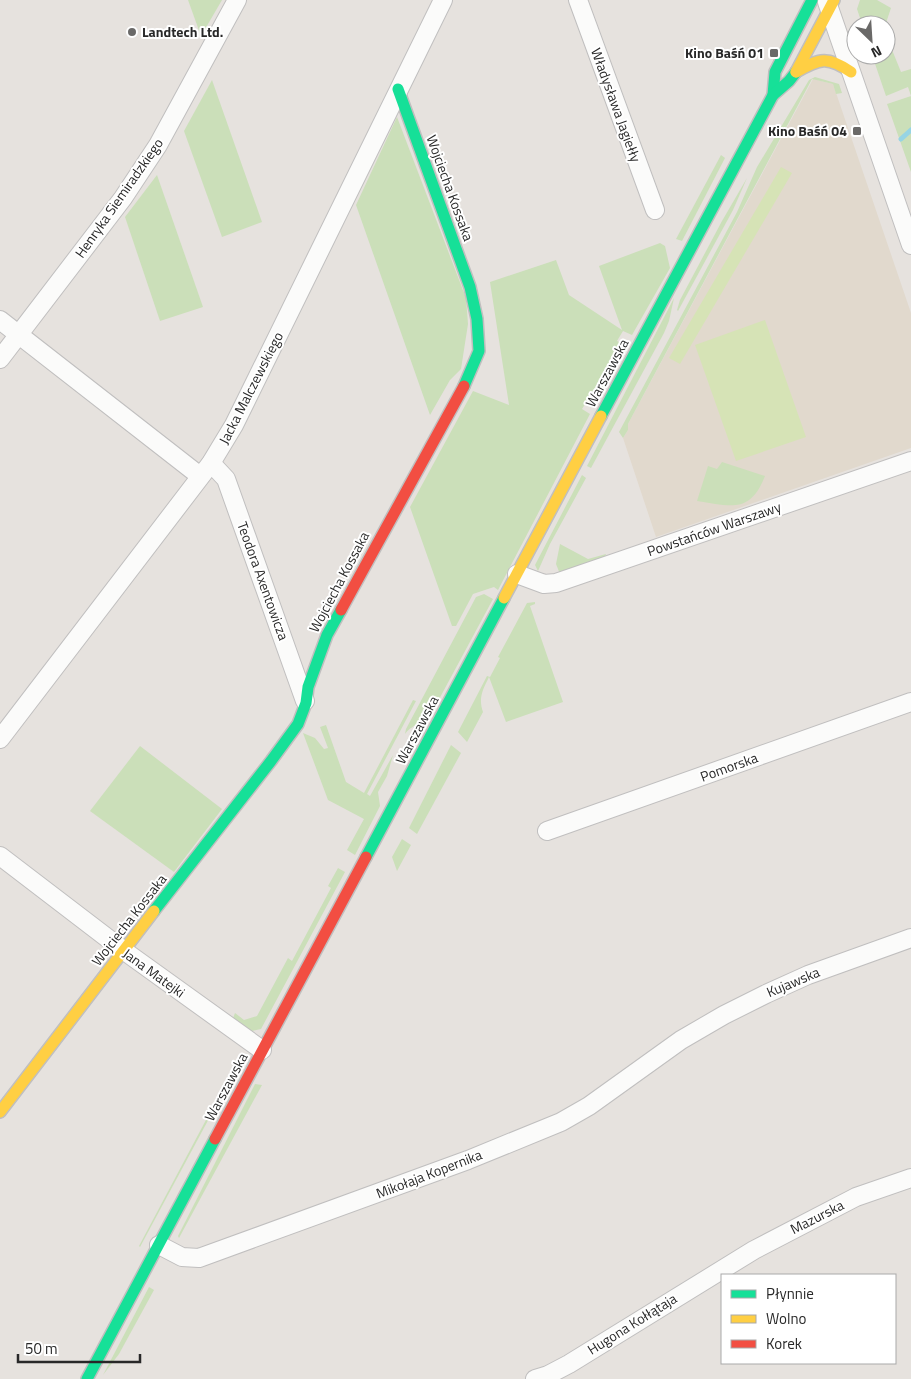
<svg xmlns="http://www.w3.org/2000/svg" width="911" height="1379" font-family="'Titillium Web',sans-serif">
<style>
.education{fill:#e1d9cd}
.green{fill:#cbdfb9}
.pitch{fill:#d6e3b6}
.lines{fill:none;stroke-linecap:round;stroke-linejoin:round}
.stream{stroke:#96d4e4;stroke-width:5}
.street-casing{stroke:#c0bfbf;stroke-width:20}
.fast-casing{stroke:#c0bfbf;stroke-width:14}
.slow-casing{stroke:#c0bfbf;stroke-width:14}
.jam-casing{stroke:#c0bfbf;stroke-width:14}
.street{stroke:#fbfbfa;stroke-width:18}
.fast{stroke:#16e098;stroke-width:11}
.slow{stroke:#ffcf43;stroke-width:11}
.jam{stroke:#f24e42;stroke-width:11}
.poi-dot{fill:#6a6968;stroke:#fff;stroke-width:2}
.labels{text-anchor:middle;stroke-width:4;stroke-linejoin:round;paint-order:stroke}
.poi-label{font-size:14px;font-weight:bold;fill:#282828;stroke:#fff;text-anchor:end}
.street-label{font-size:14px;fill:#282828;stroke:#fff}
</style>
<rect width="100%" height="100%" fill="#e6e2de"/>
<polygon class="education" points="813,79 833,84 911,313 911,448 656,537 623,438 628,430 628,424"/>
<g class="green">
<polygon points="188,0 222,0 201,36"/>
<polygon points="860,0 877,0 891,8 887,20 887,27 886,25 862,24 857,9"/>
<polygon points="888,40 901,72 911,69 911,172 887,104 911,96 908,87 886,96 872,55 886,55 886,42"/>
<polygon points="815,77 839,84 842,93 836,94 833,84 812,79 628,424 628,430 623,438 619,432 737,212 757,167 809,80"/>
<polygon points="212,80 262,222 222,237 184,131"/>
<polygon points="397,117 466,298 468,324 461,369 450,380 430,415 356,205"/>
<polygon points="721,155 725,158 682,241 676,239"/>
<polygon points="157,175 203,307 160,321 125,217"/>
<polygon points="747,178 733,210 678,311 677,310 680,300 722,221"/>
<polygon points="660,243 665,246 670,268 632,335 623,331 617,341 623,344 622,355 595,405 587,401 582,409 590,414 498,590 494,587 473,594 456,626 452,626 410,507 473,391 509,405 490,282 556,260 569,295 622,330 599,266"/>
<polygon points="674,298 669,321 664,333 591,468 587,466"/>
<path d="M722,462L765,476C750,514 731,506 697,501L708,466L717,469Z"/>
<polygon points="582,475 586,478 550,544 538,571 535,565"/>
<polygon points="560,544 588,559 606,554 604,559 560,574 556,564"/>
<path d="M484,594L493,599L430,716C422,723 410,726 405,734L406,729L476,597Z"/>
<path d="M535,602V604L530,606L563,702L506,722L489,677C483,689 478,698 483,712L467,742L458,732L487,676L490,677L500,658L498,657L527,603Z"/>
<polygon points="413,700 416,701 367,794 370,796 393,755 387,776 378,792 380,806 355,855 347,850 364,819 328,800 303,733 315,738 324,749 328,748 320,727 326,725 346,782 364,793"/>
<polygon points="451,745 461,753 417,834 409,828"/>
<polygon points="140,746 222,809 174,872 90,811"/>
<polygon points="402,839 411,845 397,871 392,857"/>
<polygon points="338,868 345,872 261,1029 252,1031 232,1021 235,1013 244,1020 257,1016 288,958 292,961 331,888 328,886"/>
<polygon points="232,1071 234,1072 140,1247 139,1246"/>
<polygon points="255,1084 262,1085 179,1238 178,1236"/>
<polygon points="149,1287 154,1290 119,1354 103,1375"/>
</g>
<g class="pitch">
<polygon points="781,167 792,173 680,364 669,358"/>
<polygon points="765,320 806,437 736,461 695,345"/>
</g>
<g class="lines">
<polyline class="stream" points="901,139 911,130"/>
<g class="street-casing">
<g id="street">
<polyline points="578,0 655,210"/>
<polyline points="827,2 911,245"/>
<polyline points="0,320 200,476"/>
<polyline points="0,359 123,198 158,145 237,0"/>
<polyline points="211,463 226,479 305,701"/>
<polyline points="517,574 544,584 556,583 911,461"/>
<polyline points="0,739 211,463 234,425 443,0"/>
<polyline points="547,831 911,702"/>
<polyline points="0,856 123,950 262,1050"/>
<polyline points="159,1245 182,1257 199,1258 468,1160 561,1122 589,1106 681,1040 724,1015 766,994 808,975 911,938"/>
<polyline points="535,1379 548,1375 569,1364 754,1250 856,1197 911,1178"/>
</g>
</g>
<g class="fast-casing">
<g id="fast">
<polyline points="398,89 470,287 477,319 479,351 464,386"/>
<polyline points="773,95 775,72 812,0"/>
<polyline points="601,416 773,95 789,81 796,72"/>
<polyline points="366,857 504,598"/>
<polyline points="154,911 271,761 298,724 306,703 308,687 327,635 341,610"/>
<polyline points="87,1379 215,1139"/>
</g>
</g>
<g class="slow-casing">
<g id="slow">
<path d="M796,72C820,58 828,56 851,72"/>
<polyline points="796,72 834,0"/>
<polyline points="504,598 601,416"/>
<polyline points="0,1112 154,911"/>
</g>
</g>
<g class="jam-casing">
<g id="jam">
<polyline points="341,610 464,386"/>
<polyline points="215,1139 366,857"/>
</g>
</g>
<use href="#street" class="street"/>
<use href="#fast" class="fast"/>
<use href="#slow" class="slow"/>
<use href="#jam" class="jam"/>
</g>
<g class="poi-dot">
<circle cx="132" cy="32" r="5"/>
<rect x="769" y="48" width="10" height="10" rx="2.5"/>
<rect x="852" y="126" width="10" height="10" rx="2.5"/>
</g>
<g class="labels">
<g class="poi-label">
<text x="142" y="37" text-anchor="start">Landtech Ltd.</text>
<text x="764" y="58">Kino Baśń 01</text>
<text x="847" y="136">Kino Baśń 04</text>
</g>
<g class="street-label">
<text transform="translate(616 105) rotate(70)" y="5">Władysława Jagiełły</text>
<text transform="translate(450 188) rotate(70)" y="5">Wojciecha Kossaka</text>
<text transform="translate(119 198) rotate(-55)" y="5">Henryka Siemiradzkiego</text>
<text transform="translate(607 373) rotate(-62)" y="5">Warszawska</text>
<text transform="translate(251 388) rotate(-63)" y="5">Jacka Malczewskiego</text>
<text transform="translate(714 529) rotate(-19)" y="5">Powstańców Warszawy</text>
<text transform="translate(263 581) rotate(70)" y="5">Teodora Axentowicza</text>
<text transform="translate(339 582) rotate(-62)" y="5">Wojciecha Kossaka</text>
<text transform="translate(417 730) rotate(-62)" y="5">Warszawska</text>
<text transform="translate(729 767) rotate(-20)" y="5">Pomorska</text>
<text transform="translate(129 920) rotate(-52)" y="5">Wojciecha Kossaka</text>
<text transform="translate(154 973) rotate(36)" y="5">Jana Matejki</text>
<text transform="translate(793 982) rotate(-23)" y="5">Kujawska</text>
<text transform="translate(226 1087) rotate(-62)" y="5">Warszawska</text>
<text transform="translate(429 1174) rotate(-21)" y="5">Mikołaja Kopernika</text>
<text transform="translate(817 1217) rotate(-27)" y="5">Mazurska</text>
<text transform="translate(632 1324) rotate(-32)" y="5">Hugona Kołłątaja</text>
</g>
</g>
<rect x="721" y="1274" width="175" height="90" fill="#ffffff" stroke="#a9a9a9"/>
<rect x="731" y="1290" width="25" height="8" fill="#16e098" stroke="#a9a9a9"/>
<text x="766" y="1299" font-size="15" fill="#282828">Płynnie</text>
<rect x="731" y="1315" width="25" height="8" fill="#ffcf43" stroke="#a9a9a9"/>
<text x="766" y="1324" font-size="15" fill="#282828">Wolno</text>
<rect x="731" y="1340" width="25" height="8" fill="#f24e42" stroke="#a9a9a9"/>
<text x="766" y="1349" font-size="15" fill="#282828">Korek</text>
<g transform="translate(871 40) rotate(155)"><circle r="24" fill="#ffffff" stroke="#a9a9a9"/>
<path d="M0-4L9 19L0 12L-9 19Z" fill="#6a6968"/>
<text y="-8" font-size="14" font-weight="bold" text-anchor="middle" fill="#282828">N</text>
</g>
<path d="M18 1354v8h122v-8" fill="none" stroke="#282828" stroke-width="2.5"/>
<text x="25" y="1354" font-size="15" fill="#282828" stroke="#ffffff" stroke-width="4" paint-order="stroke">50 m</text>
</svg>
